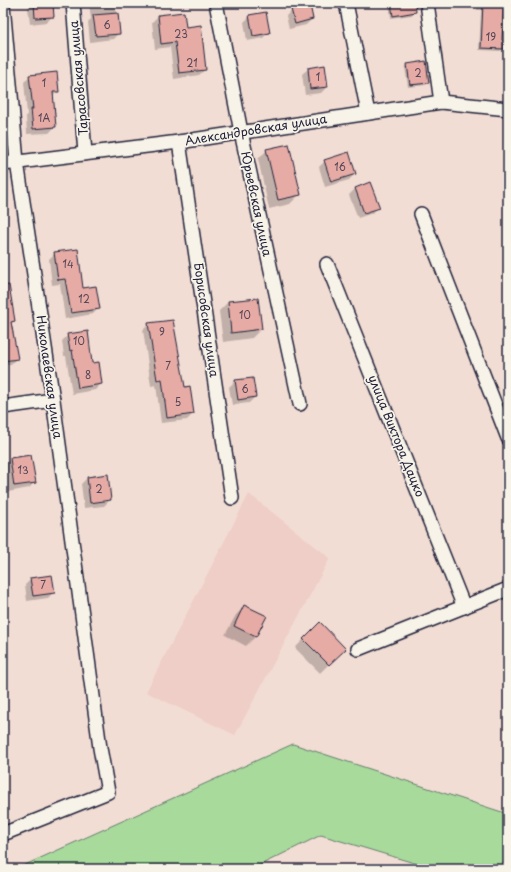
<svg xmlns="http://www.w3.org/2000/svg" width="511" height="872" font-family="'Playpen Sans',sans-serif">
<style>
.built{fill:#eecec6}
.green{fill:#a8da9c;stroke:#657e6c}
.shadow{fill:#0003}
.building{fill:#e6aba5;stroke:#22223b}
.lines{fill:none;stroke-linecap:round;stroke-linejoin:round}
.minor-casing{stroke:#22223b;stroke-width:16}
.minor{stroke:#f7f3e8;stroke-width:13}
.labels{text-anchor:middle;stroke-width:3.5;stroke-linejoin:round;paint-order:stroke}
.number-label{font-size:10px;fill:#534456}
.street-label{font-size:12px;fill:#22223b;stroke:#f7f3e8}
</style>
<rect width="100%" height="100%" fill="#f2ddd4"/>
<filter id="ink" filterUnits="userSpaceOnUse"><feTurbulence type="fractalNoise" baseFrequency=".025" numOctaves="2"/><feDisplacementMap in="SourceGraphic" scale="8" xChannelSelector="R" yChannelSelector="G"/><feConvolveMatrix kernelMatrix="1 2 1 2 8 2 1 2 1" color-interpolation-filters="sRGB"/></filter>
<g filter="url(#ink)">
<polygon class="built" points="249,494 330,558 235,735 146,692"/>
<polygon class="green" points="293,744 508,814 508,869 434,869 321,835 252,869 16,869"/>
<g class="shadow">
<polygon points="31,3 52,3 53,16 47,22 30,24 28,8"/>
<polygon points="89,3 115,3 119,33 113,39 90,42 88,22 91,19"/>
<polygon points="389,3 414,3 415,12 412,15 391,18"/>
<polygon points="477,3 503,3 501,40 503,49 500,51 479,50 481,10 477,10"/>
<polygon points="292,10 312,19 306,25 289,29 286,16"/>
<polygon points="183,13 185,28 205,70 199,75 174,79 170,47 155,49 152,22 158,16"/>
<polygon points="250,16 269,32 263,38 247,41 244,22"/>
<polygon points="407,65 428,82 426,85 408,87 405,68"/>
<polygon points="324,67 327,87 321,93 305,95 302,74 308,69"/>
<polygon points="30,76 58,91 53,96 55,127 49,133 27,134 26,116 27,114 24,82"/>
<polygon points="267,150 299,195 290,204 269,209 258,159"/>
<polygon points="325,161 355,174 349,180 325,187 319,167"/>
<polygon points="355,189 378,207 373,213 358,218 349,195"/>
<polygon points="55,253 99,308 93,314 65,319 60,284 52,285 49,259"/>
<polygon points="228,302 261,329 252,338 223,342 219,311"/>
<polygon points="3,303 13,321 11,324 17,358 11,364 3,366"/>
<polygon points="149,324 184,388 193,414 187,420 161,423 156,385 151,386 143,330"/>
<polygon points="68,335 92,364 101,384 95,390 72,394 66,356 64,356 62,341"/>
<polygon points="235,381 255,397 249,403 232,405 229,387"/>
<polygon points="30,456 35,482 29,488 8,492 4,465 10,459"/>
<polygon points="107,476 110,500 104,506 84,508 81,484 87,478"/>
<polygon points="31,579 54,592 48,598 27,601 25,585"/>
<polygon points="245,606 265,617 255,637 246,646 225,635 236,615"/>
<polygon points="320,623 344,649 320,673 295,648"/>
</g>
<g class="building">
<polygon points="34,3 53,3 54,17 35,18"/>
<polygon points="391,3 415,3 416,12 393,16"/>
<polygon points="483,3 504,3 502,40 504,42 504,49 481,48"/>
<polygon points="310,5 313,19 295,24 291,9"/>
<polygon points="184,12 186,27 201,25 206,70 179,73 175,42 161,44 158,15"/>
<polygon points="266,12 270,33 253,36 249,15"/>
<polygon points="118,13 120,34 96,36 93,15"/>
<polygon points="426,61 429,83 410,85 407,64"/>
<polygon points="325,65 328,87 310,89 308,68"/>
<polygon points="57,72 59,92 53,92 56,127 33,129 31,109 33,109 29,75"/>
<polygon points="289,144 301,195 278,200 266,149"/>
<polygon points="349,152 356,174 331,182 324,160"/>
<polygon points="370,182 380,208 364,213 355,188"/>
<polygon points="78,249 83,288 96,286 100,309 71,313 65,279 58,280 54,252"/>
<polygon points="9,285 15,321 11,322 18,359 3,361 3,286"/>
<polygon points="258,298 262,329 231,333 228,301"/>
<polygon points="173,320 185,387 190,386 194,414 167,418 162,379 157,380 148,323"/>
<polygon points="88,331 92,363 99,362 102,384 78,388 72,350 70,351 67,334"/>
<polygon points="253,378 256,397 238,400 235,380"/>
<polygon points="31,455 36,483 14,486 10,458"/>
<polygon points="108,474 111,500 90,503 87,477"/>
<polygon points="52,575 55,593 33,596 30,578"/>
<polygon points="244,605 267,616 256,637 234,626"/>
<polygon points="320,622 346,649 329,665 303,639"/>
</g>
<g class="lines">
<g class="minor-casing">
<g id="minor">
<polyline points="73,3 85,153"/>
<polyline points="216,3 241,132 300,404"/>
<polyline points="346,3 368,113"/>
<polyline points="427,3 441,102"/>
<polyline points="3,5 17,162 53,400 100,748 108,792 3,834"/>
<polyline points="179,142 232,498"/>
<polyline points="3,164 179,142 441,102 508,109"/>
<polyline points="421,214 508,438"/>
<polyline points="327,264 464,607"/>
<polyline points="3,407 53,400"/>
<polyline points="358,649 508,589"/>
</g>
</g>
<use href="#minor" class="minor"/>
</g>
</g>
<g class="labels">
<g class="number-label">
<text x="107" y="29">6</text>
<text x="181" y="38">23</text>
<text x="491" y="41">19</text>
<text x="192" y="67">21</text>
<text x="418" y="77">2</text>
<text x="318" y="81">1</text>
<text x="44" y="87">1</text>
<text x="44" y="122">1А</text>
<text x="340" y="171">16</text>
<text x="68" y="268">14</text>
<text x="84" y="303">12</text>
<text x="245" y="319">10</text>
<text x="162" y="336">9</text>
<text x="79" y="345">10</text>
<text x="168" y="370">7</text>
<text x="88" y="379">8</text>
<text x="245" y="393">6</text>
<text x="178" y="406">5</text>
<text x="23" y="474">13</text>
<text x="99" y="493">2</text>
<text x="43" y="589">7</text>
</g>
<g class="street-label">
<text transform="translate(79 78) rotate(-95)" y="4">Тарасовская улица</text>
<text transform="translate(256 130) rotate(-9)" y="4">Александровская улица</text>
<text transform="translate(256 204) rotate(78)" y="4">Юрьевская улица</text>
<text transform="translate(206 320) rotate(82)" y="4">Борисовская улица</text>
<text transform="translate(49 377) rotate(82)" y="4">Николаевская улица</text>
<text transform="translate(396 436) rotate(68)" y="4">улица Виктора Дацко</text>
</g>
</g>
<rect width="511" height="872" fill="none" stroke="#f7f3e8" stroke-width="16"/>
<rect x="8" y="8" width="495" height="856" fill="none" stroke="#22223b" stroke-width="1.5" filter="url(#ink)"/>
</svg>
